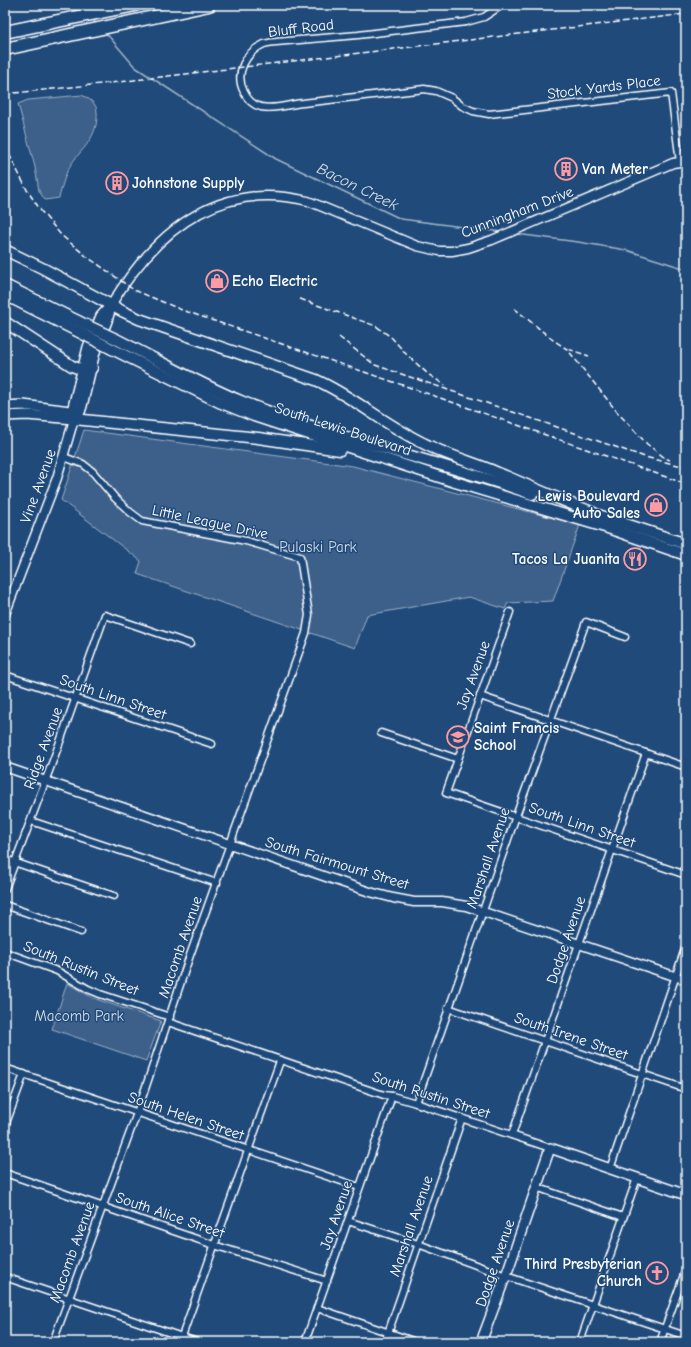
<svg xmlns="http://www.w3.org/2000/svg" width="691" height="1347" font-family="'Comic Neue',sans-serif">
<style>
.green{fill:#3c618b;stroke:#9eb0c5}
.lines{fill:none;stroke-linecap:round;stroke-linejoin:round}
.stream{stroke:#a3b5c8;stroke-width:1.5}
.minor-casing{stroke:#fff;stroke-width:9}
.tertiary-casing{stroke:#fff;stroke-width:11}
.secondary-casing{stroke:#fff;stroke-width:12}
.primary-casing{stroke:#fff;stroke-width:13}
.motorway-casing{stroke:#fff;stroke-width:15}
.minor{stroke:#1f4a7a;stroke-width:6}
.tertiary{stroke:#1f4a7a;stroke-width:8}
.secondary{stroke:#1f4a7a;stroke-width:9}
.primary{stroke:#1f4a7a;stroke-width:10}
.motorway{stroke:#1f4a7a;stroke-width:12}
.rail{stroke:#fff;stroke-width:1.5;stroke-dasharray:6 3;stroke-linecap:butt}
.primary-bridge-casing{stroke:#fff;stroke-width:13;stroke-linecap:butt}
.primary-bridge{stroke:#1f4a7a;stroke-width:10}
.labels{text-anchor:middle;stroke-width:3;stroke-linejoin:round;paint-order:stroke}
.street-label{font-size:15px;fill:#fff;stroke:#1f4a7a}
.poi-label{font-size:15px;font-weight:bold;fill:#fff;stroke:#1f4a7a;text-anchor:start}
.park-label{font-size:15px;fill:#d8dfe8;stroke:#1f4a7a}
.water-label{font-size:16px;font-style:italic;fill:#d8e0e8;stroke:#1f4a7a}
</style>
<rect width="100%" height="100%" fill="#1f4a7a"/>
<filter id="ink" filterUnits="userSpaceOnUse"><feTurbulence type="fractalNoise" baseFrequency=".025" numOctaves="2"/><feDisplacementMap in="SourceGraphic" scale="8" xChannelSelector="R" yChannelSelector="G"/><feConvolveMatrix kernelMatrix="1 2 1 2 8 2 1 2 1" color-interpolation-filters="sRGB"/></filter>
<g filter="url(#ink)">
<g class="green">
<path d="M82,95C94,102 98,104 97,119C94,146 75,152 66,174C63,182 61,190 59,198L45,200L39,191L35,167L18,104L28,100Z"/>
<polygon points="84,430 353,466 580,525 553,601 508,603 505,609 469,597 367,615 355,648 137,574 141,561 61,500"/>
<polygon points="67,983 93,998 161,1021 146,1061 52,1029"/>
</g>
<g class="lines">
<g class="stream">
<polyline points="72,5 83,11"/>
<polyline points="92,19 97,24"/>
<polyline points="106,33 135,67 276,159 401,219 502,232"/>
<polyline points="516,234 578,242 626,250 686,269"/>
</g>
<g class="minor-casing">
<g id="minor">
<path d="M502,5L484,17L466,22L358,35L276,42C272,42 268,43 264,44C246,52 234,73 244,92C247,99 253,105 261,107C276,110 289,104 303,103C344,98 384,94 424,89L436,91L452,98L462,106L473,111L489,114L671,93L680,162"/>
<polyline points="510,612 446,793 686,875"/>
<polyline points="5,675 212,744"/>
<polyline points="480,696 686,767"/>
<polyline points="381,733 458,759"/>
<polyline points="31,821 217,883"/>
<polyline points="5,859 114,896"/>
<polyline points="5,889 61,739 105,615 190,644"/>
<polyline points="5,905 81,932"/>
<polyline points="5,952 57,971 88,989 100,994 170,1017"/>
<polyline points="448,1008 686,1089"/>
<polyline points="168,1022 384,1095 392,1096 416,1103 550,1148"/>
<polyline points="5,1068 359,1187"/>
<polyline points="416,1103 516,816 586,622 625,637"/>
<polyline points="5,1126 24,1074"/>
<polyline points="512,1135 646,753"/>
<polyline points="610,1169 686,946"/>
<polyline points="5,1173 214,1245 327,1281"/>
<polyline points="536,1187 623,1217"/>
<polyline points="348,1221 418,1244 506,1276 686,1336"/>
<polyline points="5,1277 197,1342"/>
<polyline points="317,1308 416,1342"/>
<polyline points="53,1342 137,1113 189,958 306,633 309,615 300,557 246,541 142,521 130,512 115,498 92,471 83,464 64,457"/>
<polyline points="180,1342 280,1061"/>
<polyline points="305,1342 392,1096"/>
<polyline points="385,1342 462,1118"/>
<polyline points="580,1342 637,1178"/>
<polyline points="660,1342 686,1269"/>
</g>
</g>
<g class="tertiary-casing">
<g id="tertiary">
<path d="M111,305C155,232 217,179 308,201L417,246L439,251H452L468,248L492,240L673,163L686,161"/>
<polyline points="5,614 57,478 74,419"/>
<polyline points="5,767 370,892 393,898 414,902 442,902 466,906 686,980"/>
</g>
</g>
<g class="secondary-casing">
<g id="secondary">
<polyline points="5,406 23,405 78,412"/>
<polyline points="5,416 27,415 74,419"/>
<polyline points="74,419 72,411 88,347 101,316 111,305"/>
<polyline points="74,419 80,412 82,406 95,352 107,321 111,307"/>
<polyline points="481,1342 509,1267 550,1148 686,1195"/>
</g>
</g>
<g class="primary-casing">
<g id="primary">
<path d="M5,250L44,269L122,311L139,319L316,380C354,397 385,425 423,443C446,455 472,462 496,472C529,486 561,500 594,513"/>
<polyline points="5,285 78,321"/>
<polyline points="5,295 75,330"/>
<path d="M5,322L72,366C79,369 84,371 92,368"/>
<path d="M116,339C158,360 199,384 243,402C337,439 437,460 532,494"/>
<polyline points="112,349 219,402 254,416 455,482 608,528 686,555"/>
<polyline points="74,419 258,438 340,450"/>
<polyline points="589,512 686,544"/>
</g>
</g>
<g class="motorway-casing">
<g id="motorway">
<polyline points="5,32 135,5"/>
<polyline points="5,49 209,5"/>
</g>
</g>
<use href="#minor" class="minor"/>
<use href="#tertiary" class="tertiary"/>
<use href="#secondary" class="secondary"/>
<use href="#primary" class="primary"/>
<use href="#motorway" class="motorway"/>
<g class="rail">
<polyline points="5,94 110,83 686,14"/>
<polyline points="5,146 27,190 41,211 61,235 86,256 134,290 182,310 423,392 686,484"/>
<polyline points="300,299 376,326 392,338 406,354 428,374 446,386"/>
<polyline points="514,308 553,340 567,349 618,413 647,444 665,458 670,460"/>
<polyline points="339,337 375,365 645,457 686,467"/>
<polyline points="568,349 589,356"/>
</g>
<g class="primary-bridge-casing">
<g id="primary-bridge">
<polyline points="78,321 116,339"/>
<polyline points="75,330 112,349"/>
</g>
</g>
<use href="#primary-bridge" class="primary-bridge"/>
</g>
</g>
<defs>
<g id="building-ring" transform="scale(1.15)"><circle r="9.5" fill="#1f4a7a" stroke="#ff9aa2" stroke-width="1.5"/><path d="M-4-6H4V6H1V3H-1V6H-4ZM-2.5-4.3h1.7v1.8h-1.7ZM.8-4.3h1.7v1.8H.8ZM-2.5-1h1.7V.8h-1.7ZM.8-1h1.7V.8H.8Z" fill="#ff9aa2"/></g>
<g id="shop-ring" transform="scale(1.15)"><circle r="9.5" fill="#1f4a7a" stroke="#ff9aa2" stroke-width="1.5"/><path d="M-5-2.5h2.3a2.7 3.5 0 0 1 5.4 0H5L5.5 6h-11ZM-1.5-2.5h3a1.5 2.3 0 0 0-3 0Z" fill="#ff9aa2"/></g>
<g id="restaurant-ring" transform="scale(1.15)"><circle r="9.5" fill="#1f4a7a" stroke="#ff9aa2" stroke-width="1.5"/><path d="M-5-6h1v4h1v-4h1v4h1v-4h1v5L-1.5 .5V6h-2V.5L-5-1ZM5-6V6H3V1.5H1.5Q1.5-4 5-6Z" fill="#ff9aa2"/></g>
<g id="school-ring" transform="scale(1.15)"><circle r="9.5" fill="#1f4a7a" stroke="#ff9aa2" stroke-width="1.5"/><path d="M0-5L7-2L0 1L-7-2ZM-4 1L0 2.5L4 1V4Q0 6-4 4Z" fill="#ff9aa2"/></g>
<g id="church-ring" transform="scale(1.15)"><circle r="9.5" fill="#1f4a7a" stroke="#ff9aa2" stroke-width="1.5"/><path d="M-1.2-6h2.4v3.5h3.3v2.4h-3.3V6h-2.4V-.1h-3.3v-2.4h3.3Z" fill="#ff9aa2"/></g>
</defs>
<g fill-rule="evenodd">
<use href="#building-ring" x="566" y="169"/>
<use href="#building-ring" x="117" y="183"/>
<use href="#shop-ring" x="217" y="281"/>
<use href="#shop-ring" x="656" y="505"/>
<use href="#restaurant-ring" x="635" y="559"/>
<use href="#school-ring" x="458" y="737"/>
<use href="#church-ring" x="657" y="1273"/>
</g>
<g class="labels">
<g class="street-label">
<text transform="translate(301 28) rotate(-7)" y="5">Bluff Road</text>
<text transform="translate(604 87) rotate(-7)" y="5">Stock Yards Place</text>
<text transform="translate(517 212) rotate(-21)" y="5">Cunningham Drive</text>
<text transform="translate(343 429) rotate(18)" y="5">South Lewis Boulevard</text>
<text transform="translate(38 486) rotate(-70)" y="5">Vine Avenue</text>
<text transform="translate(210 522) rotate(12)" y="5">Little League Drive</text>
<text transform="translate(473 675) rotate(-70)" y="5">Jay Avenue</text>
<text transform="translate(113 697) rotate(19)" y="5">South Linn Street</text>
<text transform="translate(43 748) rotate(-70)" y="5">Ridge Avenue</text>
<text transform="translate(582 825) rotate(19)" y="5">South Linn Street</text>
<text transform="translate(488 858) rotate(-71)" y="5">Marshall Avenue</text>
<text transform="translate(337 863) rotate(17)" y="5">South Fairmount Street</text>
<text transform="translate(566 940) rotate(-71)" y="5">Dodge Avenue</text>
<text transform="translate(180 947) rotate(-71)" y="5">Macomb Avenue</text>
<text transform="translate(81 968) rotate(22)" y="5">South Rustin Street</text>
<text transform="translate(571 1036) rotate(19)" y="5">South Irene Street</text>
<text transform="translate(431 1095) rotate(18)" y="5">South Rustin Street</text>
<text transform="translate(186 1116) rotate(19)" y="5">South Helen Street</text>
<text transform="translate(170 1215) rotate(19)" y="5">South Alice Street</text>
<text transform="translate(336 1215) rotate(-71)" y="5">Jay Avenue</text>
<text transform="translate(411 1226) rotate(-71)" y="5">Marshall Avenue</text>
<text transform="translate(72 1252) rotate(-70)" y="5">Macomb Avenue</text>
<text transform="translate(495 1263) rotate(-71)" y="5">Dodge Avenue</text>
</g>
<g class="poi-label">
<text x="582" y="174">Van Meter</text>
<text x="132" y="188">Johnstone Supply</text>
<text x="232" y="286">Echo Electric</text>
<text x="640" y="501" text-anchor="end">Lewis Boulevard<tspan x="640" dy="17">Auto Sales</tspan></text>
<text x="620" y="564" text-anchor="end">Tacos La Juanita</text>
<text x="474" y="733">Saint Francis<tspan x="474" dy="17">School</tspan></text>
<text x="642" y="1269" text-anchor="end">Third Presbyterian<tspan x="642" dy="17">Church</tspan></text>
</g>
<g class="park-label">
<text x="318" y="552">Pulaski Park</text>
<text x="79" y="1021">Macomb Park</text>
</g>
<g class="water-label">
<text transform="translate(358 186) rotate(26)" y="6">Bacon Creek</text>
</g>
</g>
<rect width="691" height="1347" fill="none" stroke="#1f4a7a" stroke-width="20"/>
<rect x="10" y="10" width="671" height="1327" fill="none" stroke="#fff" stroke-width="1.5" filter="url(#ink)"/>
</svg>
